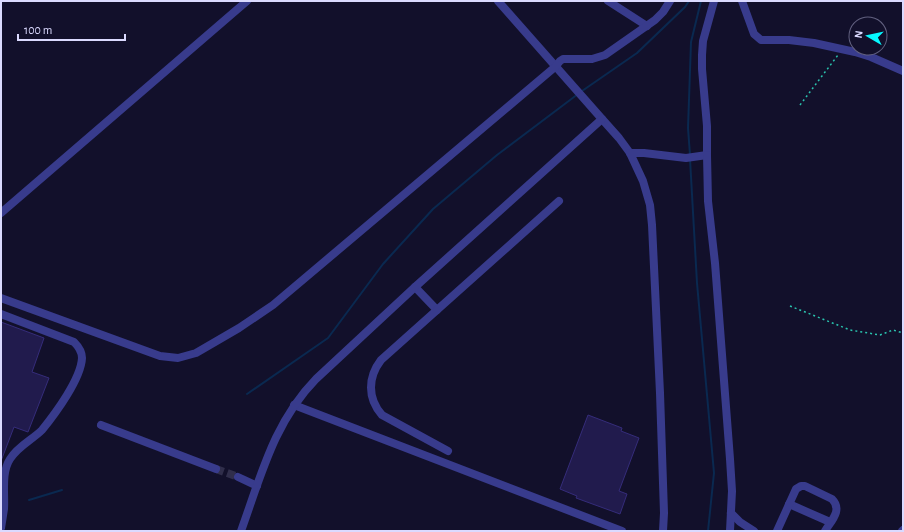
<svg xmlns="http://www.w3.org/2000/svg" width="904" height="532" font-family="'Alegreya Sans',sans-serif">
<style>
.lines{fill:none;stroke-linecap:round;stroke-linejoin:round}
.stream{stroke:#0a2950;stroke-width:2}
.building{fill:#211b4d;stroke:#352c7a}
.minor-tunnel{stroke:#302e4b;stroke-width:8;stroke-dasharray:8 4;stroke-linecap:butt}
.path{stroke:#2ac3ae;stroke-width:1.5;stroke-dasharray:2 3;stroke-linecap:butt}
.minor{stroke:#383b8c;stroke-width:8}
</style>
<rect width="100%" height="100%" fill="#12102b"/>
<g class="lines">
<g class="stream">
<polyline points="582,91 637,53 685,7 689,1"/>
<polyline points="690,155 688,128 691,42 701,1"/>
<polyline points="690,159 697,283 714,473 708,531"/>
<polyline points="247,394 328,338 383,264 433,209 497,155 578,94"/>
<polyline points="29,500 62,490"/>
</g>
</g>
<g class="building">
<polygon points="1,322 44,338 32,372 49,378 28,432 14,427 1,461"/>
<polygon points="588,415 622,428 621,431 639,438 619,491 627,494 620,514 576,498 577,496 560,489"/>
</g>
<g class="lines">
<polyline class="minor-tunnel" points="216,469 238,477"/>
<g class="path">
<polyline points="800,105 838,55"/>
<polyline points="790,306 850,330 880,335 893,330 903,333"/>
</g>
<g class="minor">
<polyline points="498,1 602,119 619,138 630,153 643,181 650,205 652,225 660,393 664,513 663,531"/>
<polyline points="608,1 647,26"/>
<polyline points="742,1 754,34 761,40 789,40 814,43 855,52 871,57 903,71"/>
<polyline points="630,153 644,153 686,158 707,155 707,126 702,69 702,55 703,41 714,1"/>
<polyline points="707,155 708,201 715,263 730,459 732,491 730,531"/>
<polyline points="1,213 247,1"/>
<polyline points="415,287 437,310"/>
<polyline points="1,298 160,356 178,358 196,353 239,328 273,305 555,67 560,61 563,59 592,59 605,55 655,20 663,12 670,1"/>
<path d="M1,314L74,342C78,346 82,352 82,358C81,379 55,414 42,430C32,440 18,446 10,459C1,473 5,493 4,509C3,516 2,522 1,528"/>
<polyline points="294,405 622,531"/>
<polyline points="101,425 216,469"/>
<path d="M448,451L382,415C367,398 368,377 381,360L559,201"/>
<polyline points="238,477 257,486"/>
<polyline points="789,504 830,522"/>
<polyline points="731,513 740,522 754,531"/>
<path d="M241,531C261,476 274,422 316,379L415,287L602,119"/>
<path d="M777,531L796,489L801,486H805L832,499C843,510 831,521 825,531"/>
<polyline points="902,531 903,530"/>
</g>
</g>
<rect width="904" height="532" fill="none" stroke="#dbdaff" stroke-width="4"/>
<g transform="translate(868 36) rotate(279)"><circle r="19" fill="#12102b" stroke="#626180"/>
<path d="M0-3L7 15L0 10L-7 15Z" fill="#06f8ff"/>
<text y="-6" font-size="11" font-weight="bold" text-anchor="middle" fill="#dbdaff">N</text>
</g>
<path d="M18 34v6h107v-6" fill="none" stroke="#dbdaff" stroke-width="2"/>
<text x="24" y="34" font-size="12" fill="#dbdaff" stroke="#12102b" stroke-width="3" paint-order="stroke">100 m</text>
</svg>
